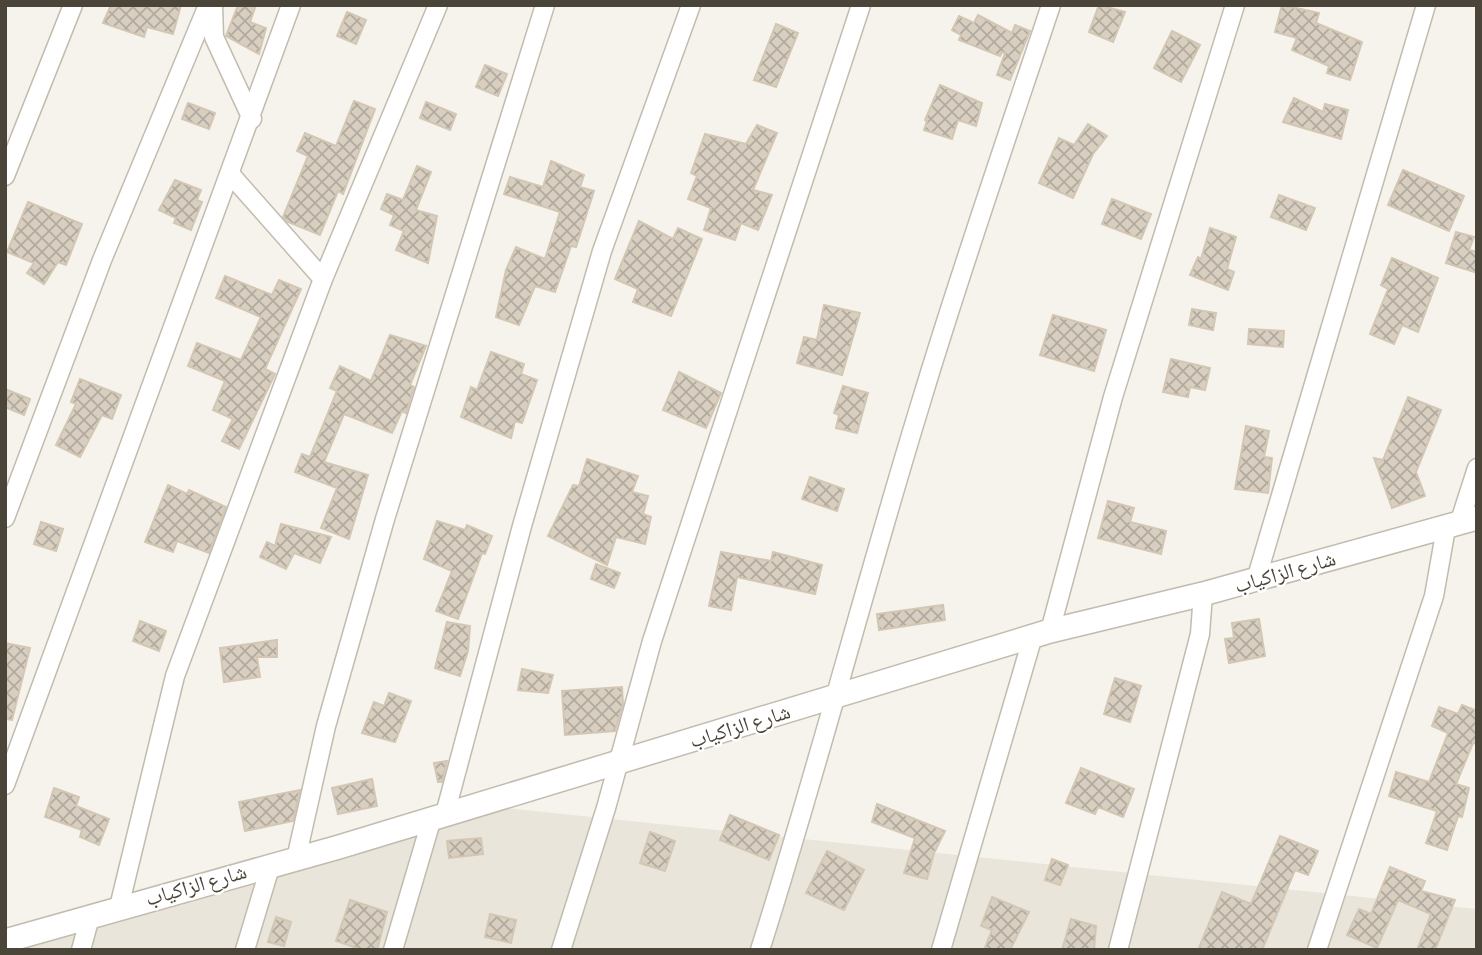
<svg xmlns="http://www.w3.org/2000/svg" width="1482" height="955" font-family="'Alegreya Sans','Noto Naskh Arabic',sans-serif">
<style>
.residential{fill:#eae5da}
.building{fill:url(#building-cross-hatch);stroke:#d3c7b4;stroke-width:2}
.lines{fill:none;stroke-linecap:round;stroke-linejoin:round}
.minor-casing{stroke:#c2bbae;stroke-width:21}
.tertiary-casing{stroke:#c2bbae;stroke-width:26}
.minor{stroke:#fff;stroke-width:18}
.tertiary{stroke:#fff;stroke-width:23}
.labels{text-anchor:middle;stroke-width:5;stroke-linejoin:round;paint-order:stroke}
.street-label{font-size:21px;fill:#4b4439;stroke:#fff}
</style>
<defs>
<pattern id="building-cross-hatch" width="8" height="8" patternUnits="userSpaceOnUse" patternTransform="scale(1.75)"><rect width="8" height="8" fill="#d8cfc1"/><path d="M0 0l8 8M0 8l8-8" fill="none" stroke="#b1aa9e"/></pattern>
</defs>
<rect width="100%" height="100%" fill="#f6f3ec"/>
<polygon class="residential" points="457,803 1477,909 1477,950 5,950"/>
<g class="building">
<polygon points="111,5 181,5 173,34 147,27 144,37 103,23"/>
<polygon points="238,5 256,5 250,22 266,28 259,54 226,36"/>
<polygon points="1099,5 1125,12 1113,42 1089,32"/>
<polygon points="1282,5 1319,13 1316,23 1362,42 1350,80 1327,73 1329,66 1292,50 1297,38 1275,32"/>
<polygon points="347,12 366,20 356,44 337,36"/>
<polygon points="978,15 1012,33 1015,25 1030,31 1010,80 997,75 1005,53 1002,52 1000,56 959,40 961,35 952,30 959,16 974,23"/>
<polygon points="776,24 798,33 776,87 754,80"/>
<polygon points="1172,31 1200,45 1181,82 1154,68"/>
<polygon points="485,65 507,74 498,96 476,87"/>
<polygon points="940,85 982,103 976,126 958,120 952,139 924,130 927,121 925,120"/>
<polygon points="1294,98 1323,112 1325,104 1348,110 1341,139 1283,122"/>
<polygon points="354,101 375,109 343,194 338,191 320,235 288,222 283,217 308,156 297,151 305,133 336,146"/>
<polygon points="426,102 456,114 450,130 420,118"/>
<polygon points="188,103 215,113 209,129 182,119"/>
<polygon points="1088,124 1107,136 1093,154 1073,198 1039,183 1059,138 1074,145"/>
<polygon points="757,125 777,133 753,190 772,195 758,230 741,223 735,240 704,230 711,208 688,199 697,176 691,173 705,134 746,144"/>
<polygon points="551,161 584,175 580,187 594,191 576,247 571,246 555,292 535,286 519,325 496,317 506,270 516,247 545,259 560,212 504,194 510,177 543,187"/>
<polygon points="417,166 431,172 416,210 437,216 428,263 396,250 404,231 390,225 394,215 381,209 387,194 403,200"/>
<polygon points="1403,170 1464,196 1449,231 1388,205"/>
<polygon points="175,180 201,190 197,200 202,202 191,230 174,223 176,218 159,210"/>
<polygon points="1279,195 1315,208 1306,230 1271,217"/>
<polygon points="1112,199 1151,214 1141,239 1102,224"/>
<polygon points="28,202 82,224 66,265 58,262 44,284 27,273 34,263 7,252"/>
<polygon points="639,221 673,239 678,228 702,239 671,316 633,302 638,289 615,279"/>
<polygon points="1210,228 1236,237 1227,269 1234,272 1228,290 1190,275 1198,257 1201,259"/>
<polygon points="1456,232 1474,237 1469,250 1477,252 1477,273 1446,263"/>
<polygon points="1392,258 1438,278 1418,332 1402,325 1394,344 1370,334 1388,289 1381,285"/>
<polygon points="225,276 272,295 279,280 301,289 265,369 275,374 239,449 222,441 233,419 213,410 225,381 188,366 197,343 241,360 261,317 216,298"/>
<polygon points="824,305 860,313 842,375 797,363 804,337 817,340"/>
<polygon points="1192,309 1216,313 1213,330 1189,325"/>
<polygon points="1053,315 1106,330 1094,371 1040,355"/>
<polygon points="1249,329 1284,331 1283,347 1248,344"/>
<polygon points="390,335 426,346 410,385 414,387 406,413 402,411 392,433 344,414 324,462 368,475 349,539 321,528 337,488 295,472 302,454 310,457 337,391 330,388 340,366 371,381"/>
<polygon points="491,352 524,364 521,374 537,380 522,423 515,421 511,438 461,417 471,387 477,390"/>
<polygon points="1171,359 1210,368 1205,390 1190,387 1188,397 1163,392"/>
<polygon points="679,372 721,393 706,428 663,410"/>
<polygon points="80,379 121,395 112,419 102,415 80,457 56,445 76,404 71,402"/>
<polygon points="843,386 868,393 857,433 836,428 839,415 834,413"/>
<polygon points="5,389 30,399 24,415 5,407"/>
<polygon points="1408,397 1441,410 1416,472 1425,496 1392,508 1374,458 1383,460"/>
<polygon points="1246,426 1269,431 1264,457 1272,458 1268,493 1235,489"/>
<polygon points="587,459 638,476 632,492 648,496 643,514 651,517 645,544 616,537 607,565 548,536 573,485 579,486"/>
<polygon points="810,477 844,489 837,511 802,499"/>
<polygon points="168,485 187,494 189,490 226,507 209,553 177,541 173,552 145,542"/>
<polygon points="1108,501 1134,508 1130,522 1166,531 1161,554 1098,538"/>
<polygon points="437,521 465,530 467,525 492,536 485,554 482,553 458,619 436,611 452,571 424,559"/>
<polygon points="41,522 63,529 56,551 34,544"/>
<polygon points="281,524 331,537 320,563 294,553 286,569 260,557 267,542 275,546"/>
<polygon points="721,552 771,561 773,552 822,565 815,594 737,577 731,610 709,606"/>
<polygon points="596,564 620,573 614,588 591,579"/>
<polygon points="943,605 945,620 879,630 877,614"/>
<polygon points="1259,619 1265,656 1229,663 1225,639 1234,638 1232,623"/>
<polygon points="140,621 166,631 159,651 133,641"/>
<polygon points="447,622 470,626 468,651 460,676 435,668"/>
<polygon points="277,640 277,657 257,657 260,677 224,682 220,648"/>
<polygon points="5,643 30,648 12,720 5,719"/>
<polygon points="522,669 553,675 548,693 518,690"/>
<polygon points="1115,678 1141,686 1130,722 1104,714"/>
<polygon points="622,687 623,704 615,731 565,735 562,691"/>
<polygon points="389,693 411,701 395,742 362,733 374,702 384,706"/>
<polygon points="1462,705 1477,711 1477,744 1473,743 1456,784 1469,788 1462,817 1458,816 1447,850 1426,843 1437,811 1389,796 1396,772 1429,782 1448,733 1432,726 1439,707 1458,714"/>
<polygon points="447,761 442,782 438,782 434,763"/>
<polygon points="1081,768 1134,789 1123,817 1098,807 1095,814 1066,803"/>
<polygon points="372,779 377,806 338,814 332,788"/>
<polygon points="54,788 79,797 76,806 109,819 99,845 80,837 82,830 45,817"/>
<polygon points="300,790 293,821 245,831 239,802"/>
<polygon points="877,804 945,831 934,853 927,879 904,873 915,838 872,822"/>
<polygon points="730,815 779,835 769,860 720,840"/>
<polygon points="650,832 675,841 665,871 640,863"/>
<polygon points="1280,836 1318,851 1308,875 1295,870 1262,950 1198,950 1222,892 1251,904"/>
<polygon points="481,838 483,854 449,858 447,841"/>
<polygon points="827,851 864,870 844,910 806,893"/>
<polygon points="1052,859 1068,865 1060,885 1045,880"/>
<polygon points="1390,867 1425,881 1421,891 1455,900 1435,950 1417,950 1431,914 1398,900 1377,948 1347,935 1359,909 1371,914"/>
<polygon points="992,897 1029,912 1010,950 984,950 992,930 981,926"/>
<polygon points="350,900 387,912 377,950 362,950 336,941"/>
<polygon points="490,914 516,920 511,943 485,937"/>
<polygon points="276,917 291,922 284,946 268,942"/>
<polygon points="1071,919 1096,926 1094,950 1062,950"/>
</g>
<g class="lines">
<g class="minor-casing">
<g id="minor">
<polyline points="213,5 214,37 252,119"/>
<polyline points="231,175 323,279"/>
<polyline points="5,176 73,5"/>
<polyline points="5,518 102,260 208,5"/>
<polyline points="1459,524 1477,468"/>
<polyline points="1256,580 1426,5"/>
<polyline points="1050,631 1113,397 1235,5"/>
<polyline points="5,785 291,5"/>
<polyline points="445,814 522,526 602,251 691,5"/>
<polyline points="296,859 326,726 385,519 545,5"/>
<polyline points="119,907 175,676 323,279 438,5"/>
<polyline points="81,950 90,917"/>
<polyline points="245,950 271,864"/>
<polyline points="393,950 432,818"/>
<polyline points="561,950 606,808 652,641 861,5"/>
<path d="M760,950C818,768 865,584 921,402C961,269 1007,137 1051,5"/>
<polyline points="941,950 1033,636"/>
<polyline points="1118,950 1200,634 1203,594"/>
<polyline points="1317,950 1434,596 1446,528"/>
</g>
</g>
<g class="tertiary-casing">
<polyline id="tertiary" points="5,941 339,847 1050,631 1203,594 1477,518"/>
</g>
<use href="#minor" class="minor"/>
<use href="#tertiary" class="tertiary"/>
</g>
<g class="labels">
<g class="street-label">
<text transform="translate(1285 572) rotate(-16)" y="7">شارع الزاكياب</text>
<text transform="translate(740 726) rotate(-17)" y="7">شارع الزاكياب</text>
<text transform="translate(196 885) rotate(-16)" y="7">شارع الزاكياب</text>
</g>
</g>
<rect width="1482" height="955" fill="none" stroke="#4b4439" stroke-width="14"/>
</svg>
